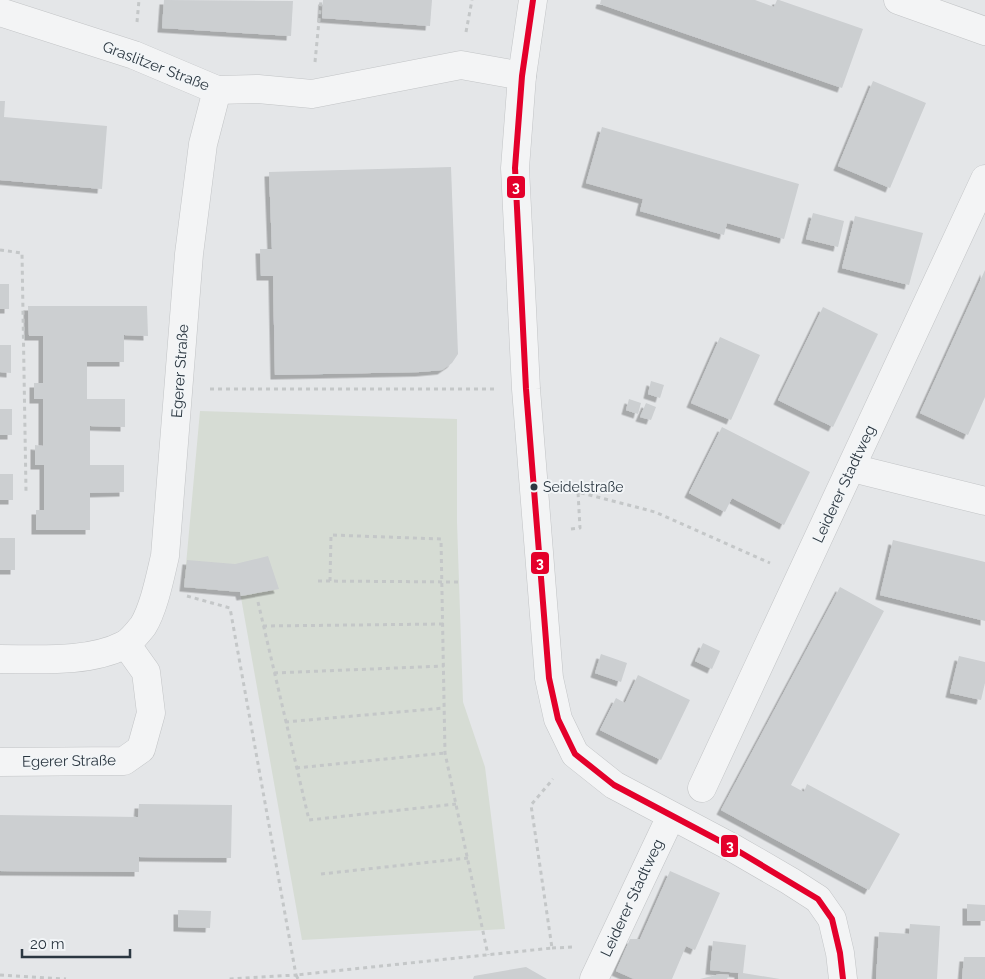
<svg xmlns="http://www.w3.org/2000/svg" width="985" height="979" font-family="Raleway,sans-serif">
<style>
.green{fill:#d6dcd4}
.building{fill:#cccfd1;filter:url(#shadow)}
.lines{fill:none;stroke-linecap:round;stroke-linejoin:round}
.minor-casing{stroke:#c2c4c6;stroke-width:29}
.path{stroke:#c4c7c8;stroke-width:3;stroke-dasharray:4 4;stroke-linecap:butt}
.minor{stroke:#f3f4f5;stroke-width:28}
.bus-1-casing{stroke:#f2f5f7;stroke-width:10}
.bus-1{stroke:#e4002b;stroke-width:6}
.bus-dot{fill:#2b3741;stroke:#f2f5f7;stroke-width:2}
.labels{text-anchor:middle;stroke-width:4;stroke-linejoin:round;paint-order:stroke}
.bus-label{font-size:14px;fill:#2b3741;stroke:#f2f5f7;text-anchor:start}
.street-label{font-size:15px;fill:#2b3741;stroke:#f2f5f7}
.line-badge{stroke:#f2f5f7;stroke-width:2}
.badge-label{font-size:14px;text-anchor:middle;font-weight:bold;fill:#fff}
</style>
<defs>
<filter id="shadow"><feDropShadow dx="-4.5" dy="4.5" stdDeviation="0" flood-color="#0004"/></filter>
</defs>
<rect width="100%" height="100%" fill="#e4e6e8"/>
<polygon class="green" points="200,411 457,419 457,522 463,702 485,767 505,929 302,940 240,592 184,587"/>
<g class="building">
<polygon points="164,0 293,1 291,36 162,28"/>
<polygon points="323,0 432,0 430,26 322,18"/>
<polygon points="601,0 755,0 774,7 777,0 779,0 863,29 842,88 600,4"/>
<polygon points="873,81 926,103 890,188 838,166"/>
<polygon points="0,101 5,101 4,117 107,126 102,189 0,180"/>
<polygon points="602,127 799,184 784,239 727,223 724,235 640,211 643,199 586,183"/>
<polygon points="451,167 458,354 452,363 442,370 420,372 275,375 273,276 261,276 260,249 272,249 269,172"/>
<polygon points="813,213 844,221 838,247 806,239"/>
<polygon points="855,216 923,233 909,285 842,268"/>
<polygon points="985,270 985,397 968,435 920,413"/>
<rect x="0" y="284" width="9" height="25"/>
<polygon points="28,306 147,306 148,336 124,335 124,362 87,362 87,399 125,399 125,427 90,426 90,465 124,465 124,492 90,493 90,530 36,530 36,510 44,510 44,465 35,465 35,445 43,446 43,399 34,399 34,383 43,383 43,336 29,336"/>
<polygon points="823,307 878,334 833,427 778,400"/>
<polygon points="720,337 760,355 731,420 691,403"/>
<polygon points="0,345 11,345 11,373 0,372"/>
<polygon points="651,381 664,385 660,398 648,394"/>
<polygon points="629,399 641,403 638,414 626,410"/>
<polygon points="646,403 656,407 651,420 640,417"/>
<rect x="0" y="409" width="12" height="26"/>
<polygon points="722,427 810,472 784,525 732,498 725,512 689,493"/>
<rect x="0" y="474" width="13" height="26"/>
<rect x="0" y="538" width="15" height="32"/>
<polygon points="893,540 985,562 985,621 880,595"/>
<polygon points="268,556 279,589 241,596 240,592 184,587 187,560 235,564"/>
<polygon points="840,587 884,611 791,785 804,792 807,784 900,834 869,890 721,810"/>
<polygon points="703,643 720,651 712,669 695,661"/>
<polygon points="601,654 627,663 621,682 595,673"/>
<polygon points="959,656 985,662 985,683 981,700 950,693"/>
<polygon points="638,675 690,700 661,760 600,730 616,698 625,703"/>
<polygon points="139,804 232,805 231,858 139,857 139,872 0,871 0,815 138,817"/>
<polygon points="670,871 720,893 695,950 686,946 672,979 634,979 616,971 630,939 640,939"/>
<polygon points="967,904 985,905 985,921 967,921"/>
<polygon points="178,910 211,911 210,928 178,927"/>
<polygon points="910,924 940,926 937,979 876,979 879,932 909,934"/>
<polygon points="713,941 746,945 743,973 780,979 738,979 739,973 710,970"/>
<polygon points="964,957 985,957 985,979 962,979"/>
<polygon points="526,967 547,979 473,979 474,976"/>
<polygon points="720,974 729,975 727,979 700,979"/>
</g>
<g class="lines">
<g class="minor-casing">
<g id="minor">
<polyline points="533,0 522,76 515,168 526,389 549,678 558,719 575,754 614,785 733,848 790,881 818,899 832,919 840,953 843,979"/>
<polyline points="898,0 985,31"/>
<polyline points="0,12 134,55 217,90 258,89 312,94 461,65 522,76"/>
<polyline points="852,468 985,501"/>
<path d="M0,659C39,659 89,663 124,645C130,642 139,631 143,626C154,608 160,577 165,556L189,254L203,144L217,90"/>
<polyline points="0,762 124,761 141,749 151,713 146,672 126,644"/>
<polyline points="702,788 985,179"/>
<polyline points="594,979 671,816"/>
</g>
</g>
<g class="path">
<polyline points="137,22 139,0"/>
<polyline points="466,32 472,0"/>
<polyline points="315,62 321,0"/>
<polyline points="0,250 22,253 26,491"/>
<polyline points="210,389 494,389"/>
<polyline points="571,529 580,528 578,492 655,512 770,563"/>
<polyline points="318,581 459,582"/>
<polyline points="330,581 331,535 441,539 445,753 488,955"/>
<polyline points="187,596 230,608 296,975 228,979"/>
<polyline points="258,602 309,820 456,804"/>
<polyline points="263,626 443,624"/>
<polyline points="274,673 444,666"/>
<polyline points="285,722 444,708"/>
<polyline points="296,768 445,753"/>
<polyline points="321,874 468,858"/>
<polyline points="552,948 574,947"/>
<polyline points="0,975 66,979"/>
<polyline points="298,979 296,975 552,948 531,805 553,779"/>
</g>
<use href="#minor" class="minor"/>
<g class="bus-1-casing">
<polyline id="bus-1" points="533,0 522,76 515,168 526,389 549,678 558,719 575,754 614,785 733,848 818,899 832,919 840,953 843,979"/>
</g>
<use href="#bus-1" class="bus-1"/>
</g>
<circle class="bus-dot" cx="534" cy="487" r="4.5"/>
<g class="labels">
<g class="bus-label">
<text x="543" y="492">Seidelstraße</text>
</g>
<g class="street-label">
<text transform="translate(156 66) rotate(21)" y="5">Graslitzer Straße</text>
<text transform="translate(180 371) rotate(-86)" y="5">Egerer Straße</text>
<text transform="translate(844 484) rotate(-65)" y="5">Leiderer Stadtweg</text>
<text transform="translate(69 761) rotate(-1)" y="5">Egerer Straße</text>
<text transform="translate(632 898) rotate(-65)" y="5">Leiderer Stadtweg</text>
</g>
</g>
<g class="line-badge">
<rect x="506" y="175" width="20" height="24" rx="5" fill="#e4002b"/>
<rect x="530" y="551" width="20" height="24" rx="5" fill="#e4002b"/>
<rect x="720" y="834" width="19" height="24" rx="5" fill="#e4002b"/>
</g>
<g class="badge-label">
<text x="516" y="192">3</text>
<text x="540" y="568">3</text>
<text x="730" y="851">3</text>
</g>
<path d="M22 949v8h108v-8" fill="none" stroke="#2b3741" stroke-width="2.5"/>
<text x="30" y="949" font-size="15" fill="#2b3741" stroke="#f2f5f7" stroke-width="4" paint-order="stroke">20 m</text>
</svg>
